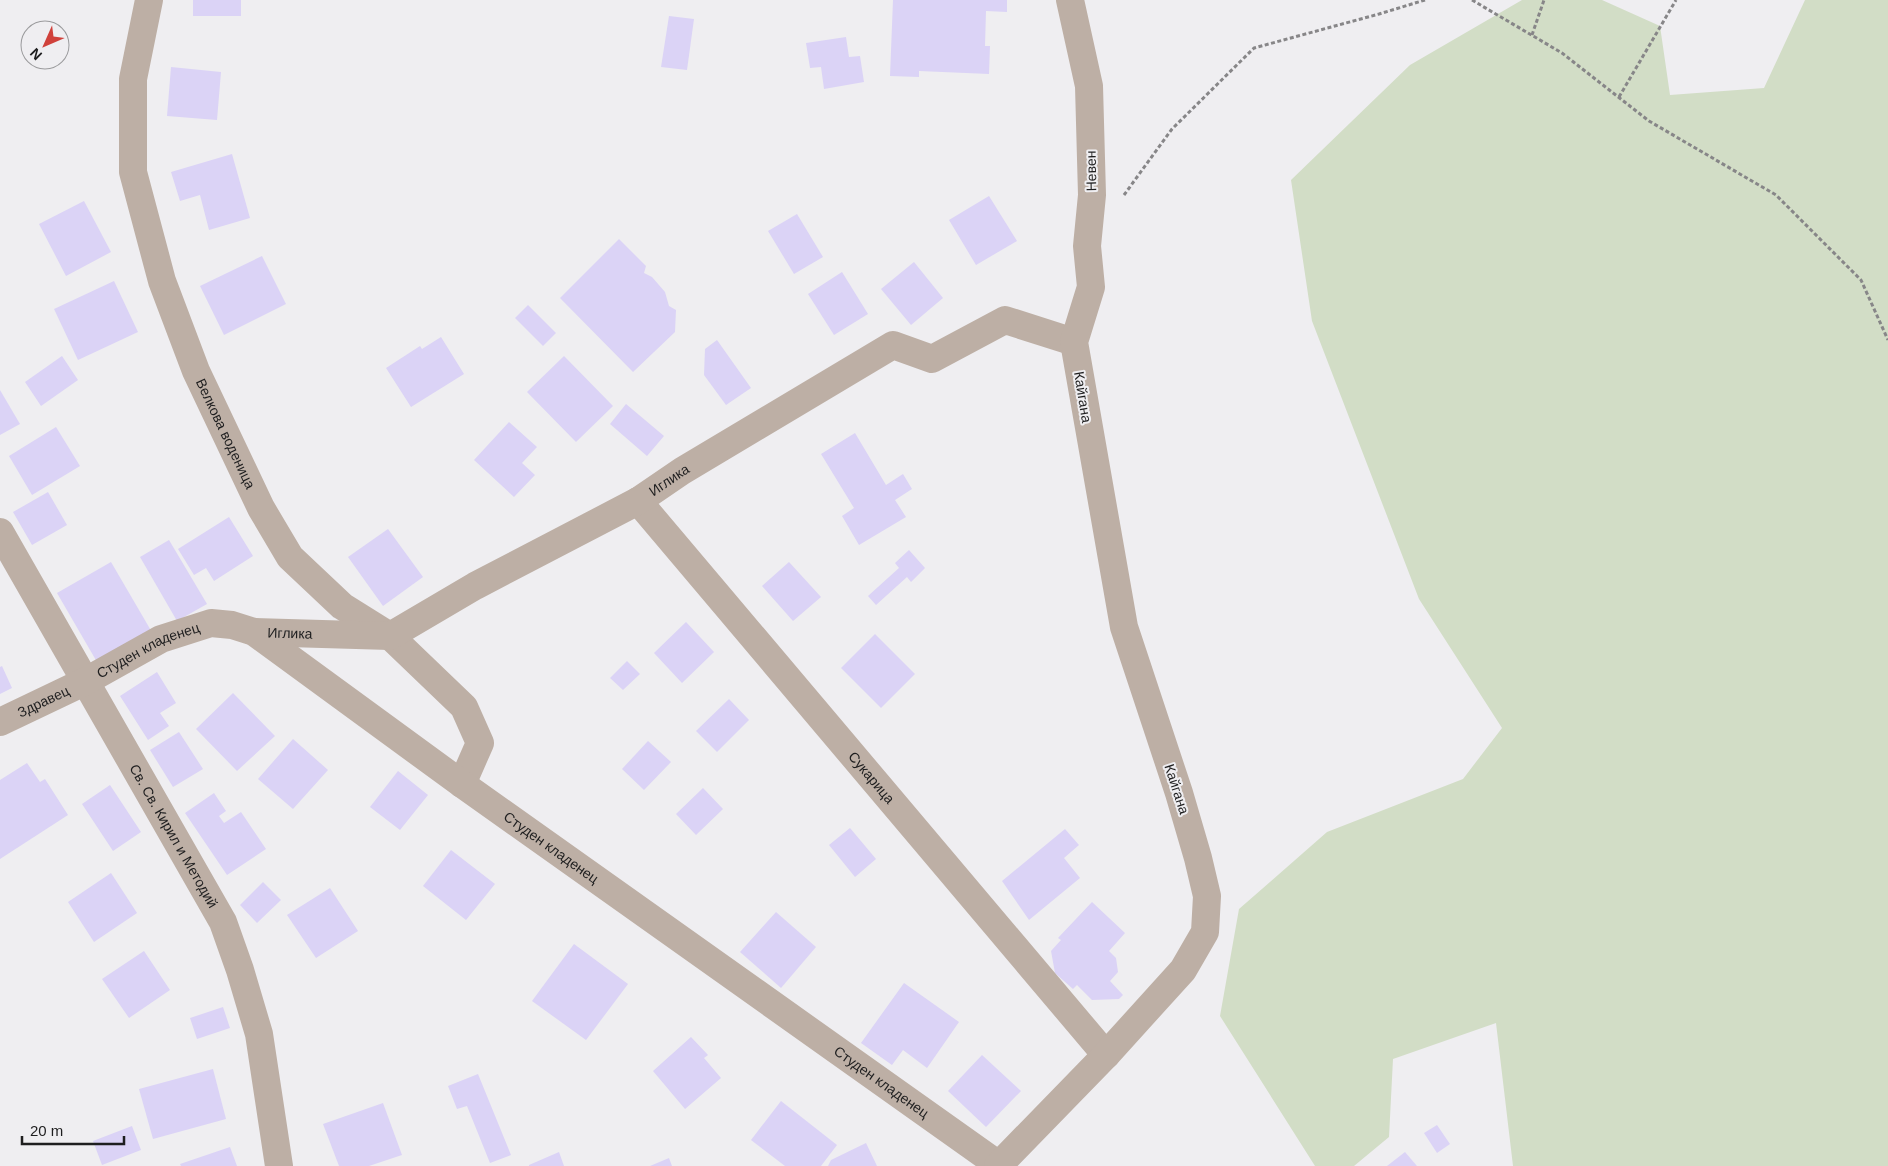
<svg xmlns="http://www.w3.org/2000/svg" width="1888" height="1166" font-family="Arial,sans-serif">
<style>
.green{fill:#d2ddc6}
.building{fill:#dbd3f6}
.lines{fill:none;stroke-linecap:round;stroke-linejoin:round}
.path{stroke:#878688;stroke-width:3;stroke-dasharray:4 2.5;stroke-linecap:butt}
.minor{stroke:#bdafa5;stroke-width:28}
.labels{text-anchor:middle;stroke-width:4;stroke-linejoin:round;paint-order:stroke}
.street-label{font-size:14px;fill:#1e1e1f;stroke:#efeef1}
</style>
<rect width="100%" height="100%" fill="#efeef1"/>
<polygon class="green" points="1522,0 1602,0 1660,26 1670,95 1764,88 1805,0 1888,0 1888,1166 1513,1166 1496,1023 1393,1059 1389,1137 1354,1166 1315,1166 1220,1016 1239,909 1327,832 1463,779 1502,728 1419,599 1312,321 1291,180 1410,65"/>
<g class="building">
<rect x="193" y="0" width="48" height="16"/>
<polygon points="893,0 1007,0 1007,12 986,11 985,46 990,46 989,74 919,71 919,77 890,76"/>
<polygon points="669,16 694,19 687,70 661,67"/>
<polygon points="846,37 849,57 860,56 864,82 824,89 821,67 810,68 806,43"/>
<polygon points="171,67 221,72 217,120 167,116"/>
<polygon points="232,154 250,218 209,230 200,195 180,201 171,172"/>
<polygon points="989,196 1017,241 976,265 949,220"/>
<polygon points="84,201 111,252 66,276 39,224"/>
<polygon points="797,214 823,257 794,274 768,231"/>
<polygon points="619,239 646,266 644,273 652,277 665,292 669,306 676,310 675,332 633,372 560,298"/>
<polygon points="262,256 286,304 224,335 200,286"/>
<polygon points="914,262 943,298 911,325 881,289"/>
<polygon points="842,272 868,314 834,335 808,294"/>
<polygon points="114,281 138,332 78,360 54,309"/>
<polygon points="528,305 556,333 543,346 515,318"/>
<polygon points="441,337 464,374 411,407 386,368 420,346 422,349"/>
<polygon points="717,340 751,388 726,405 704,375 705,349"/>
<polygon points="62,356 78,380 41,406 25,382"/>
<polygon points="564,356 613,406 576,442 527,392"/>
<polygon points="0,390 20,424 0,435"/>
<polygon points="626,404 664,436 647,456 610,424"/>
<polygon points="509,422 537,447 522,463 535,475 514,497 474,460"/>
<polygon points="56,427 80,466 32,495 9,456"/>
<polygon points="855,433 886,485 903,474 912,489 895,500 906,517 859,545 842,516 854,508 821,454"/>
<polygon points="48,492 67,525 32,545 13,512"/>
<polygon points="229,517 253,556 214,581 206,568 194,575 178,549"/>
<polygon points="388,529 423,577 383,606 348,557"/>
<polygon points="169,540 207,604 177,621 140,557"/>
<polygon points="909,550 925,568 911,582 907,577 876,605 868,596 899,568 895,563"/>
<polygon points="111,562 153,634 97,662 57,593"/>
<polygon points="789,562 821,597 793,621 762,586"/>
<polygon points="686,622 714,652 682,683 654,653"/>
<polygon points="875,634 915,674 881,708 841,668"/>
<polygon points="627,661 640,674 623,690 610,678"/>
<polygon points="2,666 12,688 0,694 0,667"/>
<polygon points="157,672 176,703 160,713 169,726 148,740 120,696"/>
<polygon points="233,693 275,736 237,771 196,729"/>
<polygon points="729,699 749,720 717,752 696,731"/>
<polygon points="179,732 203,769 173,787 150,750"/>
<polygon points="293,739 328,770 293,809 258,779"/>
<polygon points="648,741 671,762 644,790 622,769"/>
<polygon points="27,763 40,782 45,779 68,815 0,859 0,780"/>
<polygon points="398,771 428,795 400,830 370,807"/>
<polygon points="110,785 141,832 113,851 82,804"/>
<polygon points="703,788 723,809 696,835 676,814"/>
<polygon points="214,793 226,811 219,816 224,823 241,812 266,849 227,875 185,813"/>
<polygon points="850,828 876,859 855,877 829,845"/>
<polygon points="1065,829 1079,845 1064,858 1080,878 1029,920 1002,881"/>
<polygon points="451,850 495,884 466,920 423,886"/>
<polygon points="111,873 137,913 94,942 68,902"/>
<polygon points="263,882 281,900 257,923 240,905"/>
<polygon points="330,888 358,931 316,958 287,915"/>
<polygon points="1092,902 1125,933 1109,951 1116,958 1118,972 1110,981 1123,995 1119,999 1092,1000 1077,985 1073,989 1055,973 1051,951 1061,940 1058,938"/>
<polygon points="776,912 816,947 781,988 740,952"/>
<polygon points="574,944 628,984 586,1040 532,1001"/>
<polygon points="144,951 170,990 129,1018 102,979"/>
<polygon points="904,983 959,1022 927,1068 903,1050 892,1065 861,1043"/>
<polygon points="223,1007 230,1028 197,1039 190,1018"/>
<polygon points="691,1037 708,1055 704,1058 721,1078 685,1109 653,1071"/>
<polygon points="982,1055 1021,1091 986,1127 948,1091"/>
<polygon points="213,1069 226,1119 153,1139 139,1089"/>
<polygon points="478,1074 511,1155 490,1163 467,1106 457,1109 448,1086"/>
<polygon points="781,1101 837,1145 821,1166 785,1166 751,1140"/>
<polygon points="383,1103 402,1155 369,1166 339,1166 323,1124"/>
<polygon points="1437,1125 1450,1144 1437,1153 1424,1133"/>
<polygon points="132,1126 141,1150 102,1165 93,1141"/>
<polygon points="866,1143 877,1166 828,1166 831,1160"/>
<polygon points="230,1147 237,1166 181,1166 180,1164"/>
<polygon points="559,1152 564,1166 529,1166 529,1165"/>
<polygon points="1405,1152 1417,1166 1387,1166"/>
<polygon points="669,1158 672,1166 650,1166"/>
</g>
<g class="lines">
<g class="path">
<polyline points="1472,0 1562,53 1649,121 1776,195 1861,280 1888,340"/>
<polyline points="1532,35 1544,0"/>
<polyline points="1619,97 1676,0"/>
<polyline points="1124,195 1172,129 1254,48 1379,14 1425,0"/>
</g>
<g class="minor">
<path id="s1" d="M149,0L133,79V172L162,281L196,371L261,508L290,557L342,606L390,636L464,707L480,743L462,784"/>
<path id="s2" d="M638,501L1106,1055"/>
<path id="s3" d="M0,532L223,922L240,970L259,1034L279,1166"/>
<path id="s4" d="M254,632L390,636L475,586L638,501L682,471L893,345L932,359L1005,320L1074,342"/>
<path id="s5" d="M0,722L86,681L161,639L211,623L232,625L254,632L462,784L1000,1166"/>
<polyline points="998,1166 1106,1055 1183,970 1205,932 1207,896 1198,858 1179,793 1124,627 1074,342 1091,287 1087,246 1092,195 1089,86 1070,0"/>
</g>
</g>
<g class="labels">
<g class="street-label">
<text transform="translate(1091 171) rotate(-91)" y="5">Невен</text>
<text transform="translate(1083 397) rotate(81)" y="5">Кайгана</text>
<text dy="5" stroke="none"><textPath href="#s1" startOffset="452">Велкова воденица</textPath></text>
<text dy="5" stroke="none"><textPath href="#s4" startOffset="456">Иглика</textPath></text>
<text dy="5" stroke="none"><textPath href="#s4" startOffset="36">Иглика</textPath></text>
<text dy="5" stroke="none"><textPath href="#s5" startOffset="165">Студен кладенец</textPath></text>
<text dy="5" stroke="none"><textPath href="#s5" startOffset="48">Здравец</textPath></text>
<text dy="5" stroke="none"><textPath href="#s2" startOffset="362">Сукарица</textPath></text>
<text transform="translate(1177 789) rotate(72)" y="5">Кайгана</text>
<text dy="5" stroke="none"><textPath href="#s3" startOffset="350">Св. Св. Кирил и Методий</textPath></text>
<text dy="5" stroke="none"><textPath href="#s5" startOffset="645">Студен кладенец</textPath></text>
<text dy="5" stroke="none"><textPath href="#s5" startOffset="1050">Студен кладенец</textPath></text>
</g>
</g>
<g transform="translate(45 45) rotate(225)"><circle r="24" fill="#efeef1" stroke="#9b9b9d"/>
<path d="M0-4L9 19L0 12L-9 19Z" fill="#d0413b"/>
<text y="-8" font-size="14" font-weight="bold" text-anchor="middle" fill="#1e1e1f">N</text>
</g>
<path d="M22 1136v8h102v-8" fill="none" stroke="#1e1e1f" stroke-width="2.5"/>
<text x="30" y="1136" font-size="15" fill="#1e1e1f" stroke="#efeef1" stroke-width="4" paint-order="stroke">20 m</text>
</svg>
